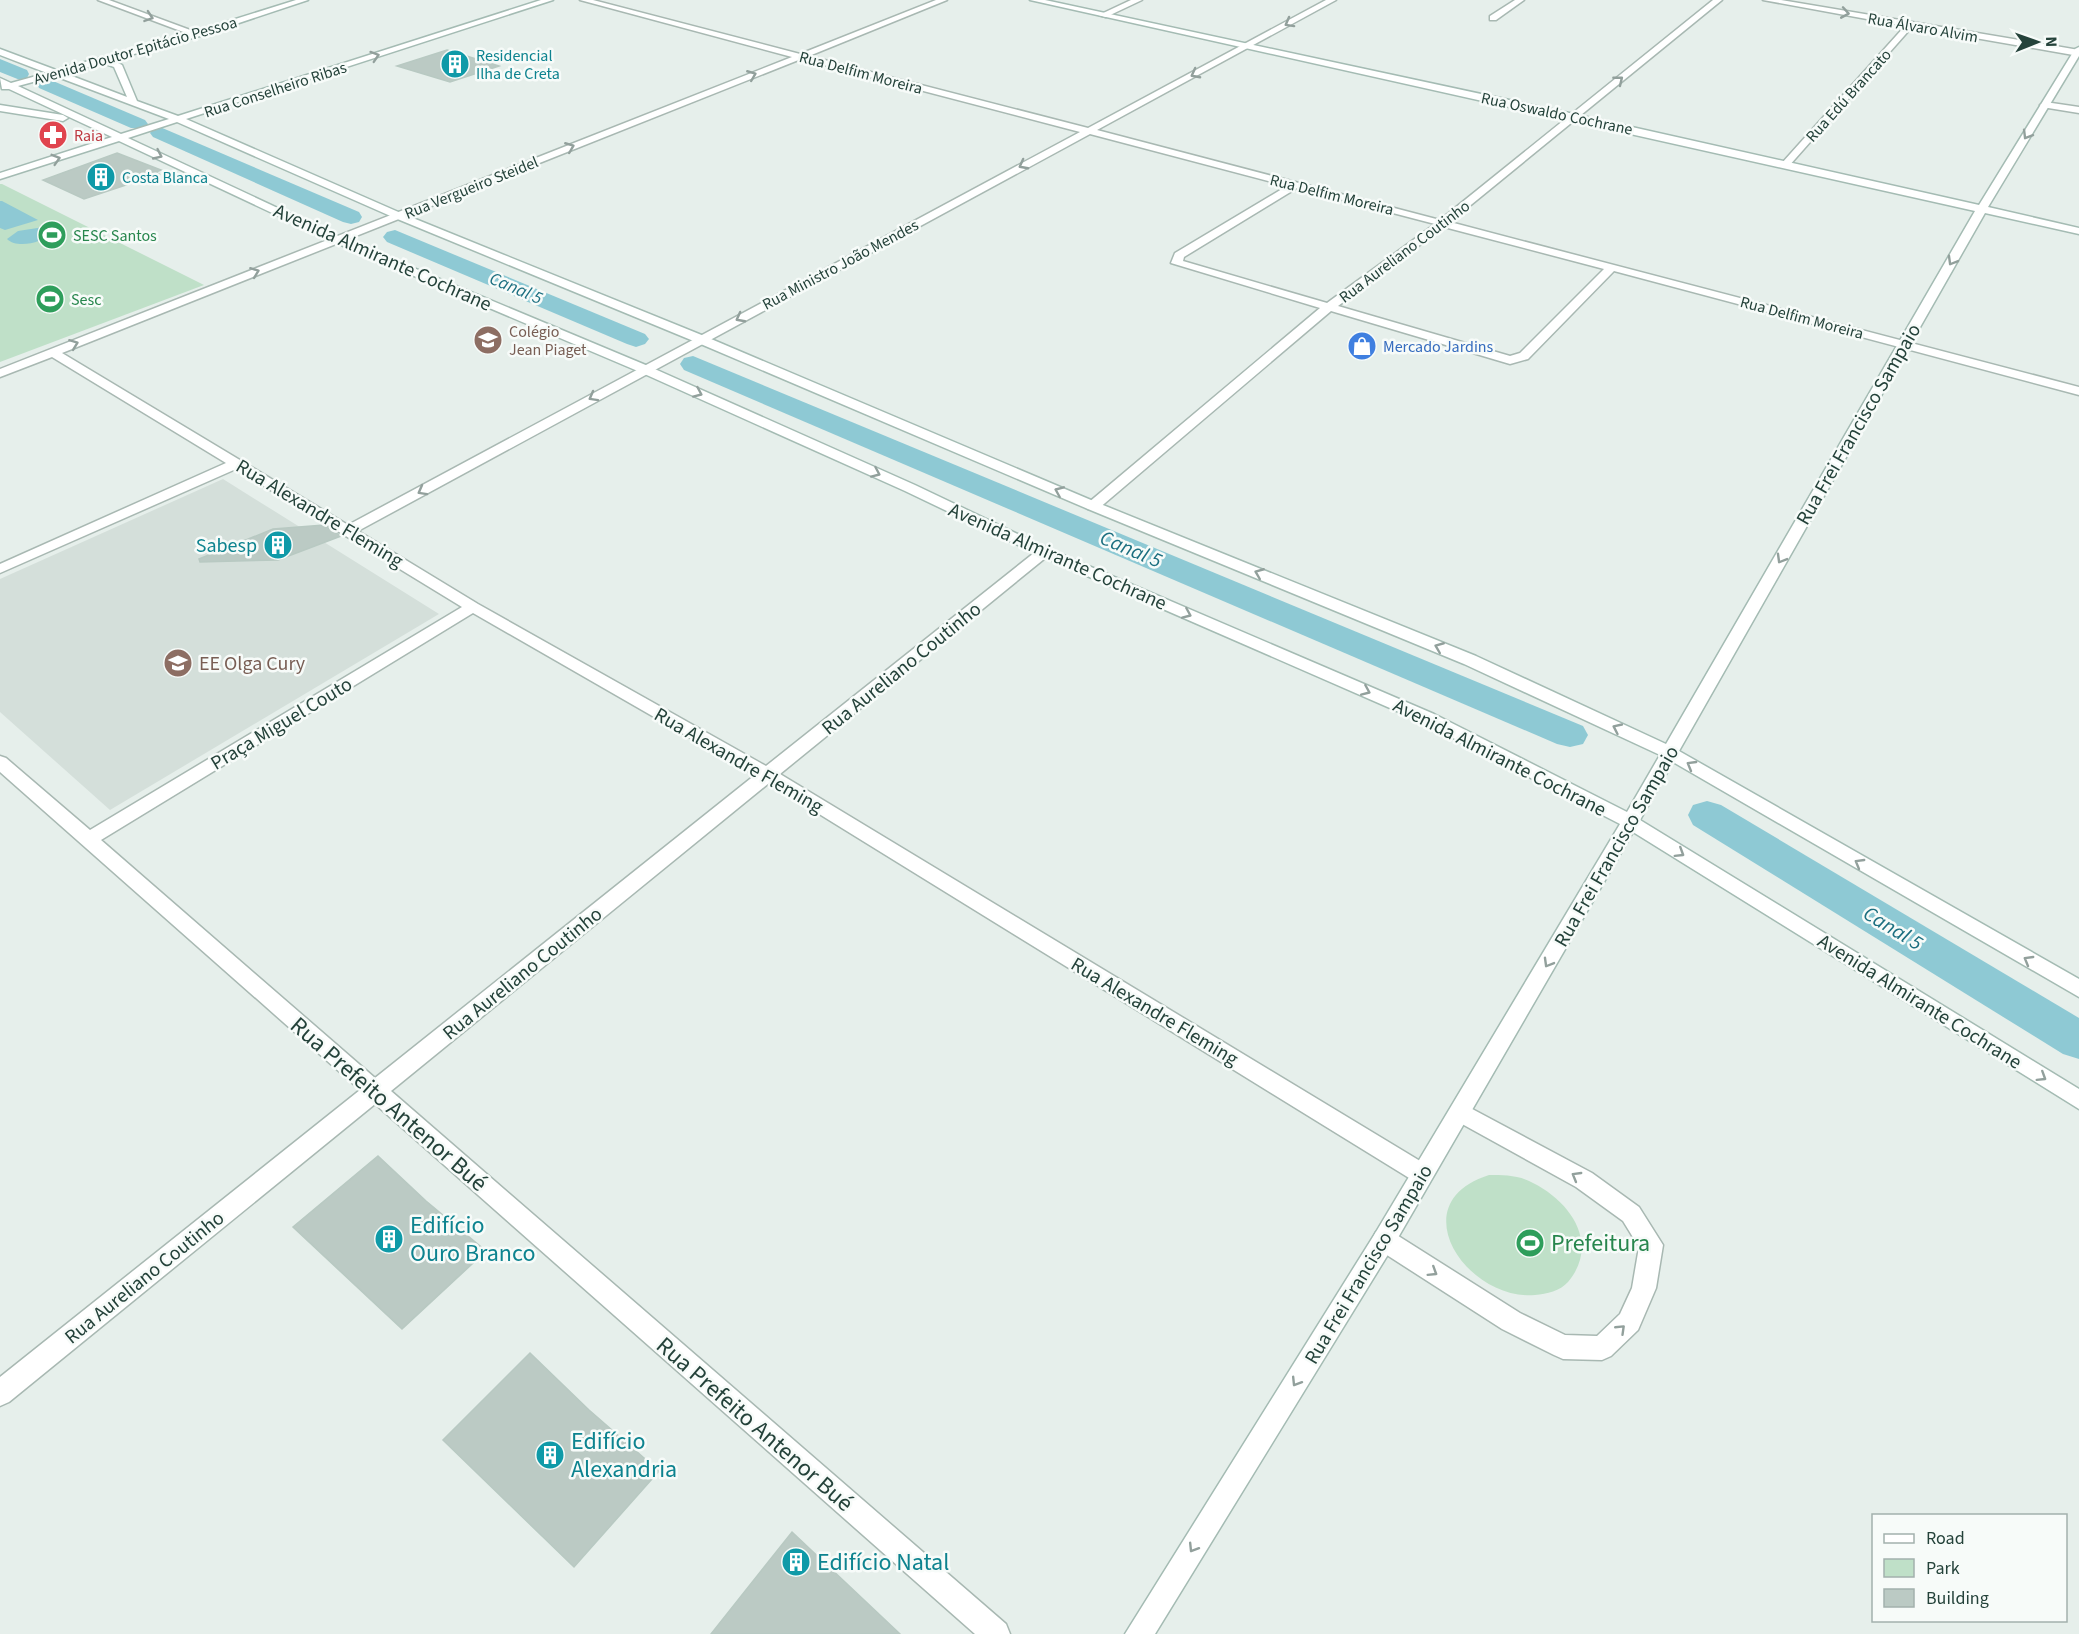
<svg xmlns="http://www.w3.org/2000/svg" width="2079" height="1634" font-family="'Source Sans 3',sans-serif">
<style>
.built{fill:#d4dfda}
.green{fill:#bfe0c8}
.water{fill:#8ec9d4}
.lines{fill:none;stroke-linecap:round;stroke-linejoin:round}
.canal{fill:#8ec9d4;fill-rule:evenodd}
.building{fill:#bbcac4;stroke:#b8c9c2;stroke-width:1.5}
.street-casing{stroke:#a8b8b2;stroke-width:3}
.secondary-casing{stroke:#a4bbb3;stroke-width:3}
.street{fill:#fff;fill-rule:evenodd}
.secondary{fill:#fff;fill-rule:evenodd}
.oneway{stroke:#92a09c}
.labels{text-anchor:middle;stroke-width:5;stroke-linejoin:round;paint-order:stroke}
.far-street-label{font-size:16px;fill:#24423a;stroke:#f7fbf9}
.far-culture-label{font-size:16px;fill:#0d838f;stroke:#f7fbf9;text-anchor:start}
.far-health-label{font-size:16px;fill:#be3a42;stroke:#f7fbf9;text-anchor:start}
.far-leisure-label{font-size:16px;fill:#27864d;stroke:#f7fbf9;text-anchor:start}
.far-education-label{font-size:16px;fill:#785e54;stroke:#f7fbf9;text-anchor:start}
.far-shop-label{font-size:16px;fill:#366cbe;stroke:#f7fbf9;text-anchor:start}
.far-water-label{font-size:18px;font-style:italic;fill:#1c6f80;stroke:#f7fbf9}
.street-label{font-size:20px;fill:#24423a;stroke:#f7fbf9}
.culture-label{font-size:20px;fill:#0d838f;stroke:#f7fbf9;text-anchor:end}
.education-label{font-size:20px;fill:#785e54;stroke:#f7fbf9;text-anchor:start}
.water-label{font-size:21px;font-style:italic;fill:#1c6f80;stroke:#f7fbf9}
.near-street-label{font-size:24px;fill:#24423a;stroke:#f7fbf9}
.near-culture-label{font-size:24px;fill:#0d838f;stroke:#f7fbf9;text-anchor:start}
.near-leisure-label{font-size:24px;fill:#27864d;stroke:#f7fbf9;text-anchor:start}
</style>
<rect width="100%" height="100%" fill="#e6efeb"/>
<polygon class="built" points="223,479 439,614 110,810 0,712 0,579"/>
<g class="green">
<polygon points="0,184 2,184 204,285 0,362"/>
<path d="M1489,1175C1504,1175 1519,1175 1533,1183C1571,1202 1600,1244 1568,1282C1560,1291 1547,1294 1535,1295C1467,1301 1400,1203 1489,1175Z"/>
</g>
<g class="water">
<polygon points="0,201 2,201 38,220 5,230 0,228"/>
<path d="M44,227L52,232C43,243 17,249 7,239L18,231Z"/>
</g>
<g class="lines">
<g class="canal">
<polygon points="0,59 27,70 29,74 27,78 20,80 0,72"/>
<polygon points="46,78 145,120 148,124 145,128 131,128 39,88 37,84 39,80"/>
<polygon points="160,127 359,212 362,217 359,222 351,224 343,222 153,137 150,133 153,129"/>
<polygon points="395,230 645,334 649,339 645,344 636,347 627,344 387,242 383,237 387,232"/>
<polygon points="693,356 1583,726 1588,735 1583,744 1570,747 1557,744 684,370 680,364 684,358"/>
<polygon points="1707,801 1721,805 2079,1018 2079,1059 2063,1054 1693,825 1688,815 1693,805"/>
</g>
</g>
<g class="building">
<polygon points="447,50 499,66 450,82 397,66"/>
<polygon points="117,153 161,170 156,172 159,174 84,199 43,180"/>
<polygon points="324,525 341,536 278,560 200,562 199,559 273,529"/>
<polygon points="378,1156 426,1201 486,1251 402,1329 293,1227"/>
<polygon points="530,1353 589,1410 659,1471 574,1567 443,1440"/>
<polygon points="792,1532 900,1634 711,1634"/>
</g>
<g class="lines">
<g class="street-casing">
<g id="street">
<polygon points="98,0 109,0 201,34 194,36"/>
<path d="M580,0H593L800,54L936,0H947L809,56L1088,128L1326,0H1336L1097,130L1440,220L1713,0H1722L1450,222L2079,387V395L1614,271L1528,359L1510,364L1331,311L1098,509H1088L1086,506L1088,503L1320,308L1171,263L1175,253L1287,186L1090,134L358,531L478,604L766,766L1039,549H1049L1051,552L1049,555L780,774L1430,1167L1433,1174L1430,1181L1422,1184L1414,1181L769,783L391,1091L1006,1624L1010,1634H975L375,1104L9,1402L0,1406V1377L360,1090L0,772V756L6,758L90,830L462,607L236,469L0,573V564L226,463L52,357L0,377V369L792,57ZM801,59L1080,132L348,525L62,353ZM1297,188L1435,224L1327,303L1183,261L1184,257ZM1444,227L1604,269L1520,353L1510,356L1338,306ZM473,613L755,775L375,1078L101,840Z"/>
<polygon points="1131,0 1142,0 1106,17 1099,15"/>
<polygon points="1515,0 1524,0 1496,20 1490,20 1490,16"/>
<polygon points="1763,0 1781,0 2079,50 2079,56 1912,27 1788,167 1785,168 1780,165 1782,163 1905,26"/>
<polygon points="2045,102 2079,107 2079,113 2042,107 2040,105"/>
<polygon points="1461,1103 1592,1173 1639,1207 1663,1245 1656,1288 1638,1330 1611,1356 1602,1360 1563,1359 1554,1355 1502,1329 1376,1248 1372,1240 1376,1232 1384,1229 1392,1232 1520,1313 1565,1335 1597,1336 1620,1314 1632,1288 1639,1247 1623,1221 1576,1187 1453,1119 1450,1112 1453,1105"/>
</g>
</g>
<g class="secondary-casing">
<g id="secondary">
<path d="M296,0H308L200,36L112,60L122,65L137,101L178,116L541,0H553L186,119L403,214L704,336L1098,503L1476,656L1666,744L1975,211L1030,0H1045L1574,114L1979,205L2075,49L2079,47V56L1988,207L2079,228V234L1985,213L1679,751L2079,979V997L1673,762L1640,820L2079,1089V1109L1633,832L1392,1248L1155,1634H1125L1376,1232L1620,824L1422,722L1039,555L905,491L640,372L334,242L119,141L0,179V173L112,137L9,89H2L0,78L11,83L47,73L0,55V49L56,70L194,32ZM103,63L114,67L127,97L64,73ZM55,76L169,119L121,134L18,86ZM177,122L395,218L696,342L1088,509L1464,664L1660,755L1627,812L1434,714L1049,549L915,485L648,366L342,238L128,138Z"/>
<polygon points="0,105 63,115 68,118 63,121 0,111"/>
</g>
</g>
<use href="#street" class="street"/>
<use href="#secondary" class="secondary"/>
</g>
<defs><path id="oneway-chevron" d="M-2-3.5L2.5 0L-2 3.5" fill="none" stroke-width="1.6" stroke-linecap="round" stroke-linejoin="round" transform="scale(1.5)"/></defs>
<g class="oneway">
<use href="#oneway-chevron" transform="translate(1845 13) rotate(10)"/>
<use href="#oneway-chevron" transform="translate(149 17) rotate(19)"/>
<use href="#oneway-chevron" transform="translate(1289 23) rotate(151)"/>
<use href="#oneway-chevron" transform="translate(375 56) rotate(-18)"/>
<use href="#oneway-chevron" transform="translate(1195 74) rotate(152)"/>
<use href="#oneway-chevron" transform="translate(752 75) rotate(-22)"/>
<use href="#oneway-chevron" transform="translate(1619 80) rotate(-39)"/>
<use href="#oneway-chevron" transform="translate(2027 135) rotate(121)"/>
<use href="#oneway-chevron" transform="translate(570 147) rotate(-22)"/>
<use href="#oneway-chevron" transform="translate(158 155) rotate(25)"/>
<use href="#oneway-chevron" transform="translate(56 159) rotate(-17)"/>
<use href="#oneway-chevron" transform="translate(1023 165) rotate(152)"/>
<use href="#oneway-chevron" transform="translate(1952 261) rotate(120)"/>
<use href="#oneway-chevron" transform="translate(255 272) rotate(-21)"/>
<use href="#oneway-chevron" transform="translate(740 318) rotate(152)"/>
<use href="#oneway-chevron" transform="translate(74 344) rotate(-21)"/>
<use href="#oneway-chevron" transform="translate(698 393) rotate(24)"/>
<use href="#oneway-chevron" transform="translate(593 397) rotate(151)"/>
<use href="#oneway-chevron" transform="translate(876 473) rotate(24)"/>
<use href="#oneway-chevron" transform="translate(422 491) rotate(151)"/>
<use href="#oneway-chevron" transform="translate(1059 491) rotate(-157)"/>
<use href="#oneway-chevron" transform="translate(1781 559) rotate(120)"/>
<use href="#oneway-chevron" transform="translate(1259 573) rotate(-158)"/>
<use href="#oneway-chevron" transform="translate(1187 614) rotate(23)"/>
<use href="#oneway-chevron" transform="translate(1439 647) rotate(-158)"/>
<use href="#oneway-chevron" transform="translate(1366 691) rotate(23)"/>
<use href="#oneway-chevron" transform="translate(1617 728) rotate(-155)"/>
<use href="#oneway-chevron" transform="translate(1691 765) rotate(-150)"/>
<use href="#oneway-chevron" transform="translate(1680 853) rotate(32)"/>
<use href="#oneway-chevron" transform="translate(1859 863) rotate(-150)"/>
<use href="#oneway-chevron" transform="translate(2028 960) rotate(-150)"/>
<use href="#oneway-chevron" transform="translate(1548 963) rotate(120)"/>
<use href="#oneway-chevron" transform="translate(2042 1077) rotate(32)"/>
<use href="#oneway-chevron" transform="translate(1576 1176) rotate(-150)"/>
<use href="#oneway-chevron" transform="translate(1433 1272) rotate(32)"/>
<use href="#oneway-chevron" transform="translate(1621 1329) rotate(-44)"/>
<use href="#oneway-chevron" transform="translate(1296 1382) rotate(122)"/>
<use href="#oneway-chevron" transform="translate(1193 1548) rotate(122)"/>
</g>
<defs>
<g id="building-disc" transform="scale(1.5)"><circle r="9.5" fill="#0f9aa8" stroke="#f7fbf9"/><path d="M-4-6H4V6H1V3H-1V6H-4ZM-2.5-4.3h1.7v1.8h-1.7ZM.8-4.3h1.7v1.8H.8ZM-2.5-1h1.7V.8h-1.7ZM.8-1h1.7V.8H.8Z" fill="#fff"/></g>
<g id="pharmacy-disc" transform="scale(1.5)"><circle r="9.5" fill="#e0444e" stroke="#f7fbf9"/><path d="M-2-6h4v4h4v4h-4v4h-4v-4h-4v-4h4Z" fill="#fff"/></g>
<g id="stadium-disc" transform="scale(1.5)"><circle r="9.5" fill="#2e9e5b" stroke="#f7fbf9"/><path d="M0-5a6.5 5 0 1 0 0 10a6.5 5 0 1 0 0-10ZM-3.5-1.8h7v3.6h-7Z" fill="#fff"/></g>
<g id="school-disc" transform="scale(1.5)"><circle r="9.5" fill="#8d6e63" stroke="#f7fbf9"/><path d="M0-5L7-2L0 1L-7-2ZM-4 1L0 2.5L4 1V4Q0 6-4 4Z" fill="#fff"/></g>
<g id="shop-disc" transform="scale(1.5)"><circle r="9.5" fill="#3f7fe0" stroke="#f7fbf9"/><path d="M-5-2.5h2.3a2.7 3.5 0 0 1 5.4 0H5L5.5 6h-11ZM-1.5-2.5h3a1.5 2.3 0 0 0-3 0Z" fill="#fff"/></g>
</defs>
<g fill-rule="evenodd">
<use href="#building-disc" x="455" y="64"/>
<use href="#pharmacy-disc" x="53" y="135"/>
<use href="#building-disc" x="101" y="177"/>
<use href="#stadium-disc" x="52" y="235"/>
<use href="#stadium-disc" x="50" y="299"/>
<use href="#school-disc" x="488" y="340"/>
<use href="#shop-disc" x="1362" y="346"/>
<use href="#building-disc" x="278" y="545"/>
<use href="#school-disc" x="178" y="663"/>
<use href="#building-disc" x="389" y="1239"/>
<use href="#stadium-disc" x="1530" y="1243"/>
<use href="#building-disc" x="550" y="1455"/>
<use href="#building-disc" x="796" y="1562"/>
</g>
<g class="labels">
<g class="far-street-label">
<text transform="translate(1923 27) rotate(10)" y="6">Rua Álvaro Alvim</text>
<text transform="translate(135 50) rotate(-16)" y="6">Avenida Doutor Epitácio Pessoa</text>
<text transform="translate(861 72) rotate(15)" y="6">Rua Delfim Moreira</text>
<text transform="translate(275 89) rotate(-18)" y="6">Rua Conselheiro Ribas</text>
<text transform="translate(1848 95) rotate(-48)" y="6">Rua Edú Brancato</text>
<text transform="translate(1557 113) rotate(12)" y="6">Rua Oswaldo Cochrane</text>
<text transform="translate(471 187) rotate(-22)" y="6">Rua Vergueiro Steidel</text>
<text transform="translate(1332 194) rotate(14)" y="6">Rua Delfim Moreira</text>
<text transform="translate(1404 251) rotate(-37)" y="6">Rua Aureliano Coutinho</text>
<text transform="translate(840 264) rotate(-28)" y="6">Rua Ministro João Mendes</text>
<text transform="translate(1802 317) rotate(15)" y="6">Rua Delfim Moreira</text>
</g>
<g class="far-culture-label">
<text x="476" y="61">Residencial<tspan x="476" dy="18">Ilha de Creta</tspan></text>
<text x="122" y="183">Costa Blanca</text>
</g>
<g class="far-health-label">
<text x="74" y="141">Raia</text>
</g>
<g class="far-leisure-label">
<text x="73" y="241">SESC Santos</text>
<text x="71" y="305">Sesc</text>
</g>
<g class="far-education-label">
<text x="509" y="337">Colégio<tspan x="509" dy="18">Jean Piaget</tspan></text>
</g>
<g class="far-shop-label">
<text x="1383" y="352">Mercado Jardins</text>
</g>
<g class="far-water-label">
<text transform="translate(516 288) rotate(23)" y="6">Canal 5</text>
</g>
<g class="street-label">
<text transform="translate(383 257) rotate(24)" y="7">Avenida Almirante Cochrane</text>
<text transform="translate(1858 424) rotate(-60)" y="7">Rua Frei Francisco Sampaio</text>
<text transform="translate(320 513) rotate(31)" y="7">Rua Alexandre Fleming</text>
<text transform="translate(1058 556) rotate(24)" y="7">Avenida Almirante Cochrane</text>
<text transform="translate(901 668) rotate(-39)" y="7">Rua Aureliano Coutinho</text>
<text transform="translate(281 723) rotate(-31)" y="7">Praça Miguel Couto</text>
<text transform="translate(1500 757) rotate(27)" y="7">Avenida Almirante Cochrane</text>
<text transform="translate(739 760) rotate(30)" y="7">Rua Alexandre Fleming</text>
<text transform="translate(1616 846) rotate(-60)" y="7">Rua Frei Francisco Sampaio</text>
<text transform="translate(522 973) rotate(-39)" y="7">Rua Aureliano Coutinho</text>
<text transform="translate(1920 1001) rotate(32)" y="7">Avenida Almirante Cochrane</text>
<text transform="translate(1155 1011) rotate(31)" y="7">Rua Alexandre Fleming</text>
<text transform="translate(1368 1264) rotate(-59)" y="7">Rua Frei Francisco Sampaio</text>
<text transform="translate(144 1277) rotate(-39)" y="7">Rua Aureliano Coutinho</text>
</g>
<g class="culture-label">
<text x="257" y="552">Sabesp</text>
</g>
<g class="education-label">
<text x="199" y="670">EE Olga Cury</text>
</g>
<g class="water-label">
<text transform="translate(1131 549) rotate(23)" y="7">Canal 5</text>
<text transform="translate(1893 928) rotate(31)" y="7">Canal 5</text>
</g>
<g class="near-street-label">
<text transform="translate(389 1104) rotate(41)" y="8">Rua Prefeito Antenor Bué</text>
<text transform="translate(755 1424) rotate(41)" y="8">Rua Prefeito Antenor Bué</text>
</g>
<g class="near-culture-label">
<text x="410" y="1233">Edifício<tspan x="410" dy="28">Ouro Branco</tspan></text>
<text x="571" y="1449">Edifício<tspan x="571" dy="28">Alexandria</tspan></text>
<text x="817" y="1570">Edifício Natal</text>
</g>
<g class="near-leisure-label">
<text x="1551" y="1251">Prefeitura</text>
</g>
</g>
<rect x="1872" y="1514" width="195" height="108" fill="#f7fbf9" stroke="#a3b1ad" stroke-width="1.5"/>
<rect x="1884" y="1534" width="30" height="9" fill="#ffffff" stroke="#a3b1ad" stroke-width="1.5"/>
<text x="1926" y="1544" font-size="18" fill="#24423a">Road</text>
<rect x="1884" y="1559" width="30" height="18" fill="#bfe0c8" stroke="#a3b1ad" stroke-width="1.5"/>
<text x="1926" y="1574" font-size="18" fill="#24423a">Park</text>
<rect x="1884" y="1589" width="30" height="18" fill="#bbcac4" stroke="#a3b1ad" stroke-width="1.5"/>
<text x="1926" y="1604" font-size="18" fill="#24423a">Building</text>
<g transform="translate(2037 42) rotate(89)" stroke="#f7fbf9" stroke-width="4.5" paint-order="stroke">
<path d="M0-4.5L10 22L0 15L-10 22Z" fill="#24423a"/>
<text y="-9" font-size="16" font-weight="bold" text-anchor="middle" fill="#24423a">N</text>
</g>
</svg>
